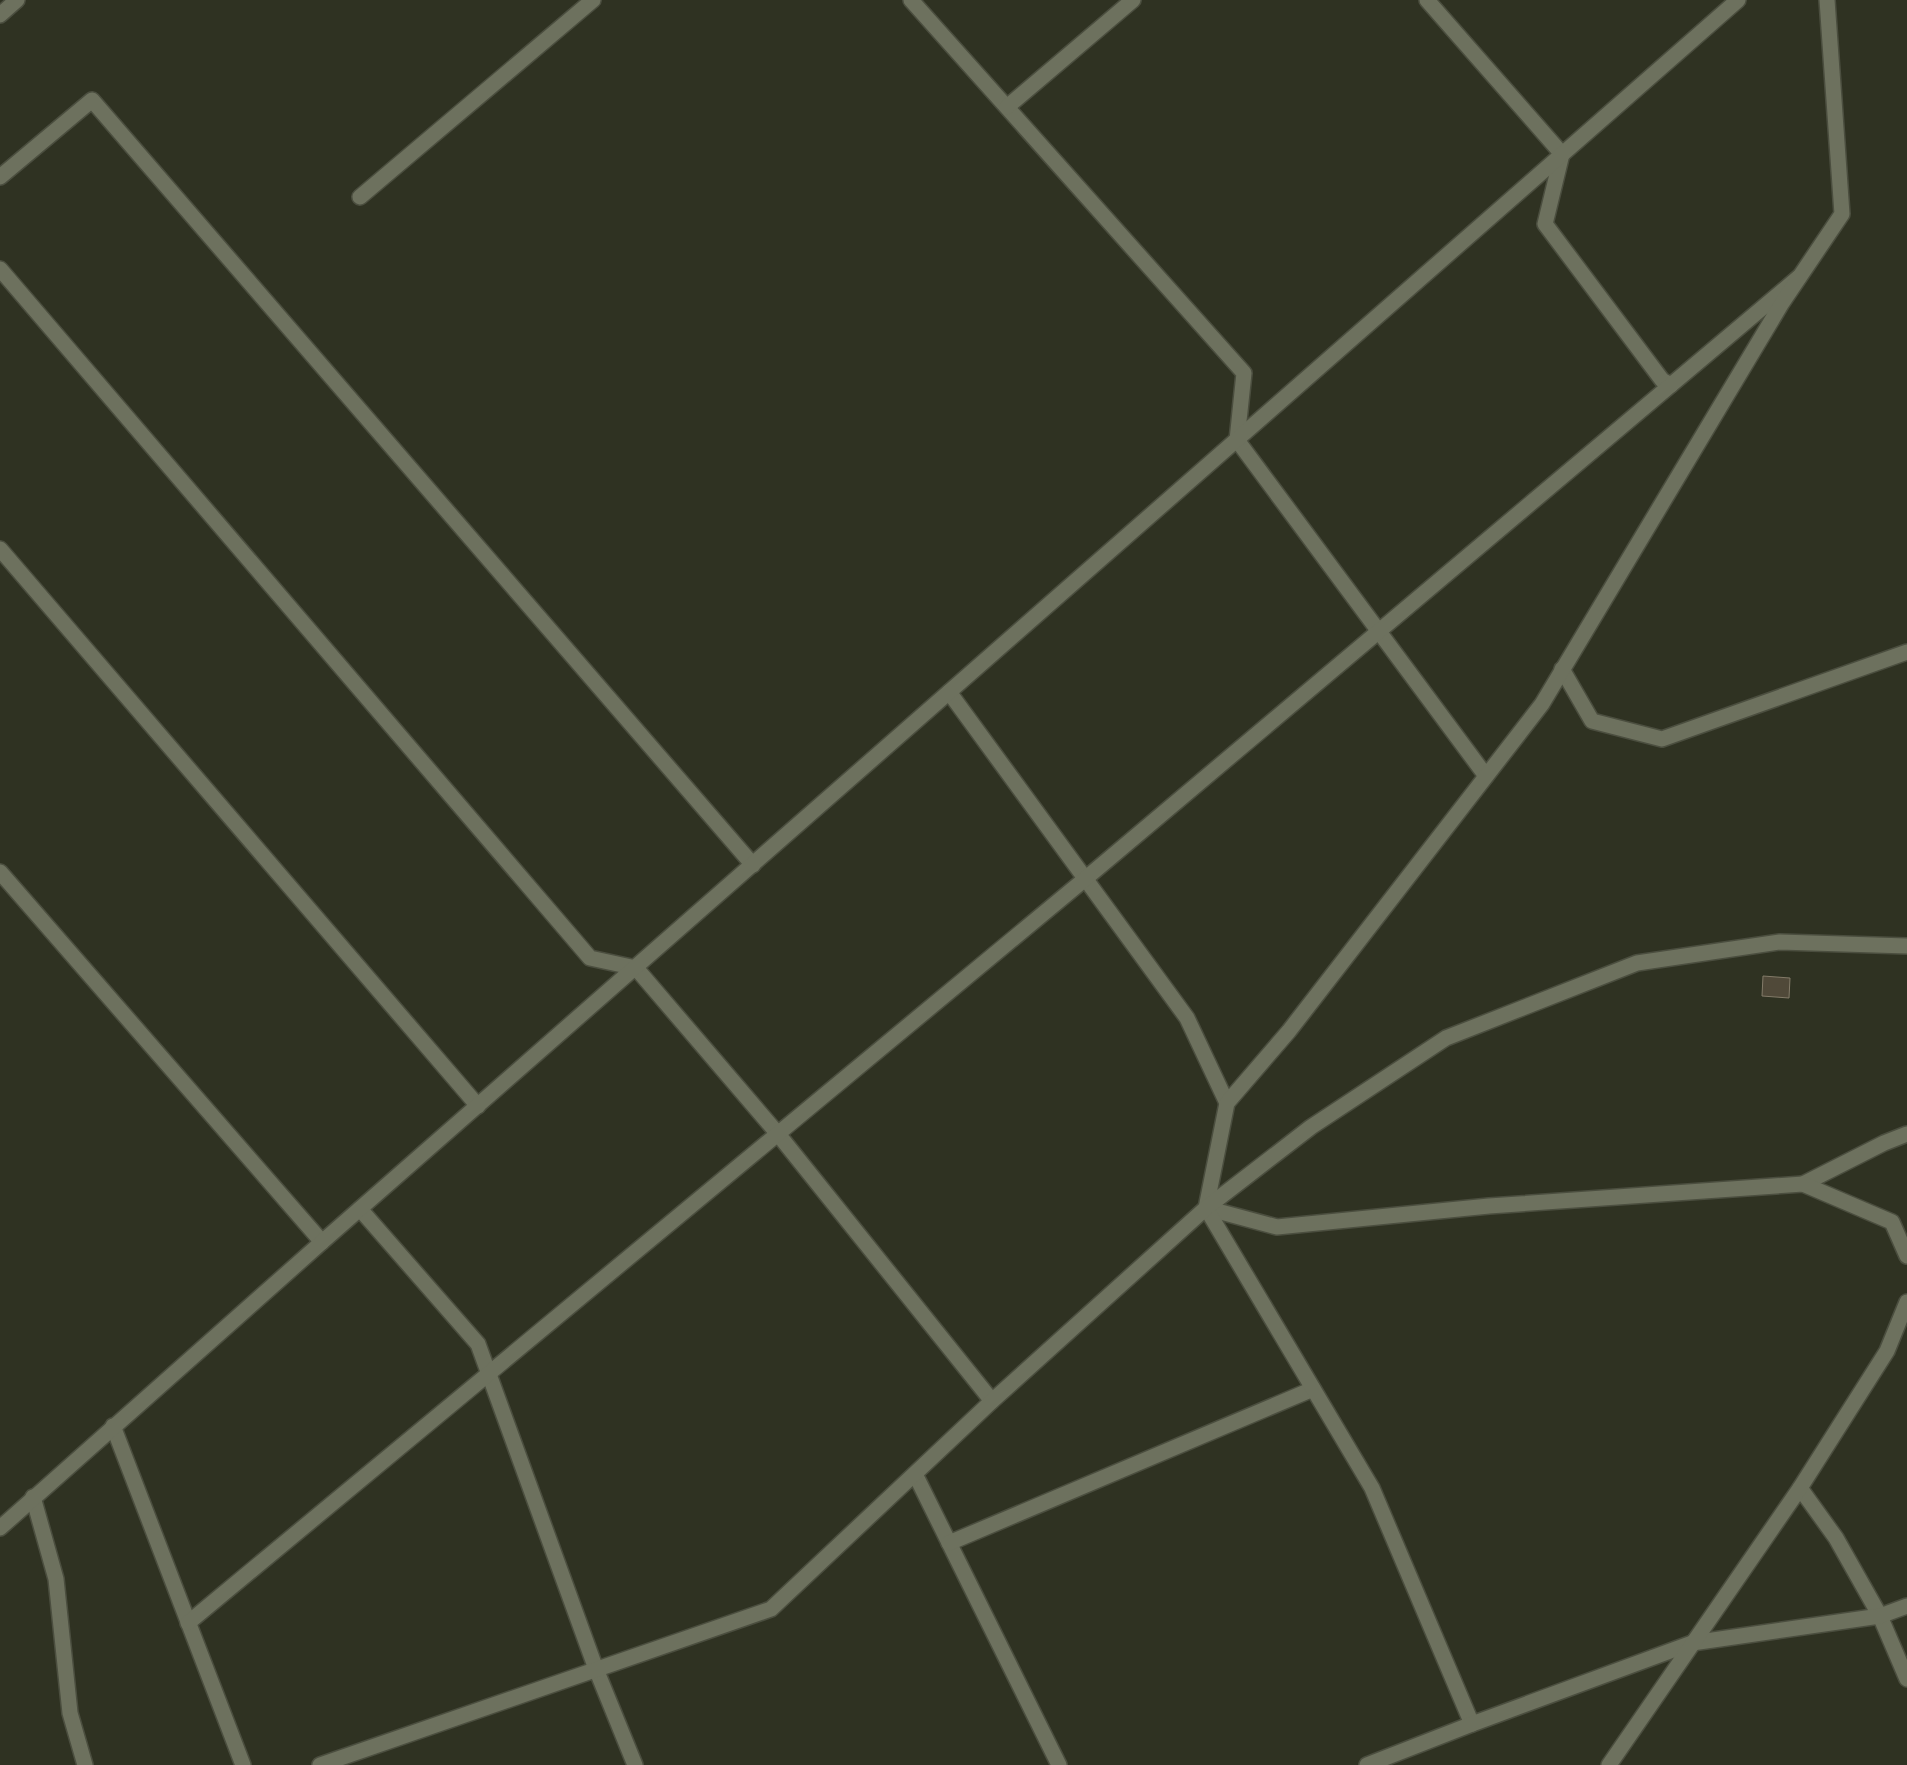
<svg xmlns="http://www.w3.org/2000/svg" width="1907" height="1765" font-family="'DejaVu Sans',sans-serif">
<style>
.building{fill:#504939;stroke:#837b69}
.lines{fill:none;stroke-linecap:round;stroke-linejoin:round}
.minor-casing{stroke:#4b4e3f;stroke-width:18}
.minor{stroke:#6d715e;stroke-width:15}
</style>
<rect width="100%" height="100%" fill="#2f3222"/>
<polygon class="building" points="1763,976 1790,978 1789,998 1762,996"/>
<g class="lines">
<g class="minor-casing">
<g id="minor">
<polyline points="911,0 1244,373 1237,440 1486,776"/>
<polyline points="1427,0 1562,154 1545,224 1662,380 1671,385"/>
<polyline points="0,15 17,0"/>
<polyline points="1007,107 1133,0"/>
<polyline points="0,177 92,100 753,865"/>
<polyline points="360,197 593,0"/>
<polyline points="0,269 590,958 636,968 778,1134 992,1401"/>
<polyline points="0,549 478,1106"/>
<polyline points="1562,669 1592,721 1662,739 1907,652"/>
<polyline points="949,692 1187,1018 1227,1103"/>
<polyline points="0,872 322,1242"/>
<polyline points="1803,1184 1884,1143 1907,1134"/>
<polyline points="1206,1208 1277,1227 1489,1206 1803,1184 1892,1222 1907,1256"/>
<polyline points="360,1209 478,1344 596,1669 635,1765"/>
<polyline points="113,1426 243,1765"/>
<polyline points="915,1474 1059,1765"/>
<polyline points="1800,1488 1836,1538 1880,1616 1907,1679"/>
<polyline points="33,1497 56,1579 70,1713 85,1765"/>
<polyline points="0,1528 322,1242 1738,0"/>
<polyline points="949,1543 1313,1389"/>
<polyline points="188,1623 1085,879 1799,277"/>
<polyline points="1472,1724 1372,1488 1206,1208 1227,1103 1289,1031 1542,704 1782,303 1842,214 1827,0"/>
<polyline points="320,1765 771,1609 992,1401 1206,1208 1311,1127 1446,1038 1637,963 1780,942 1907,946"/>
<polyline points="1367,1765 1472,1724 1692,1643 1880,1616 1907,1606"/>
<polyline points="1609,1765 1800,1488 1887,1351 1907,1302"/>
</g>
</g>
<use href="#minor" class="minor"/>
</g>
</svg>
